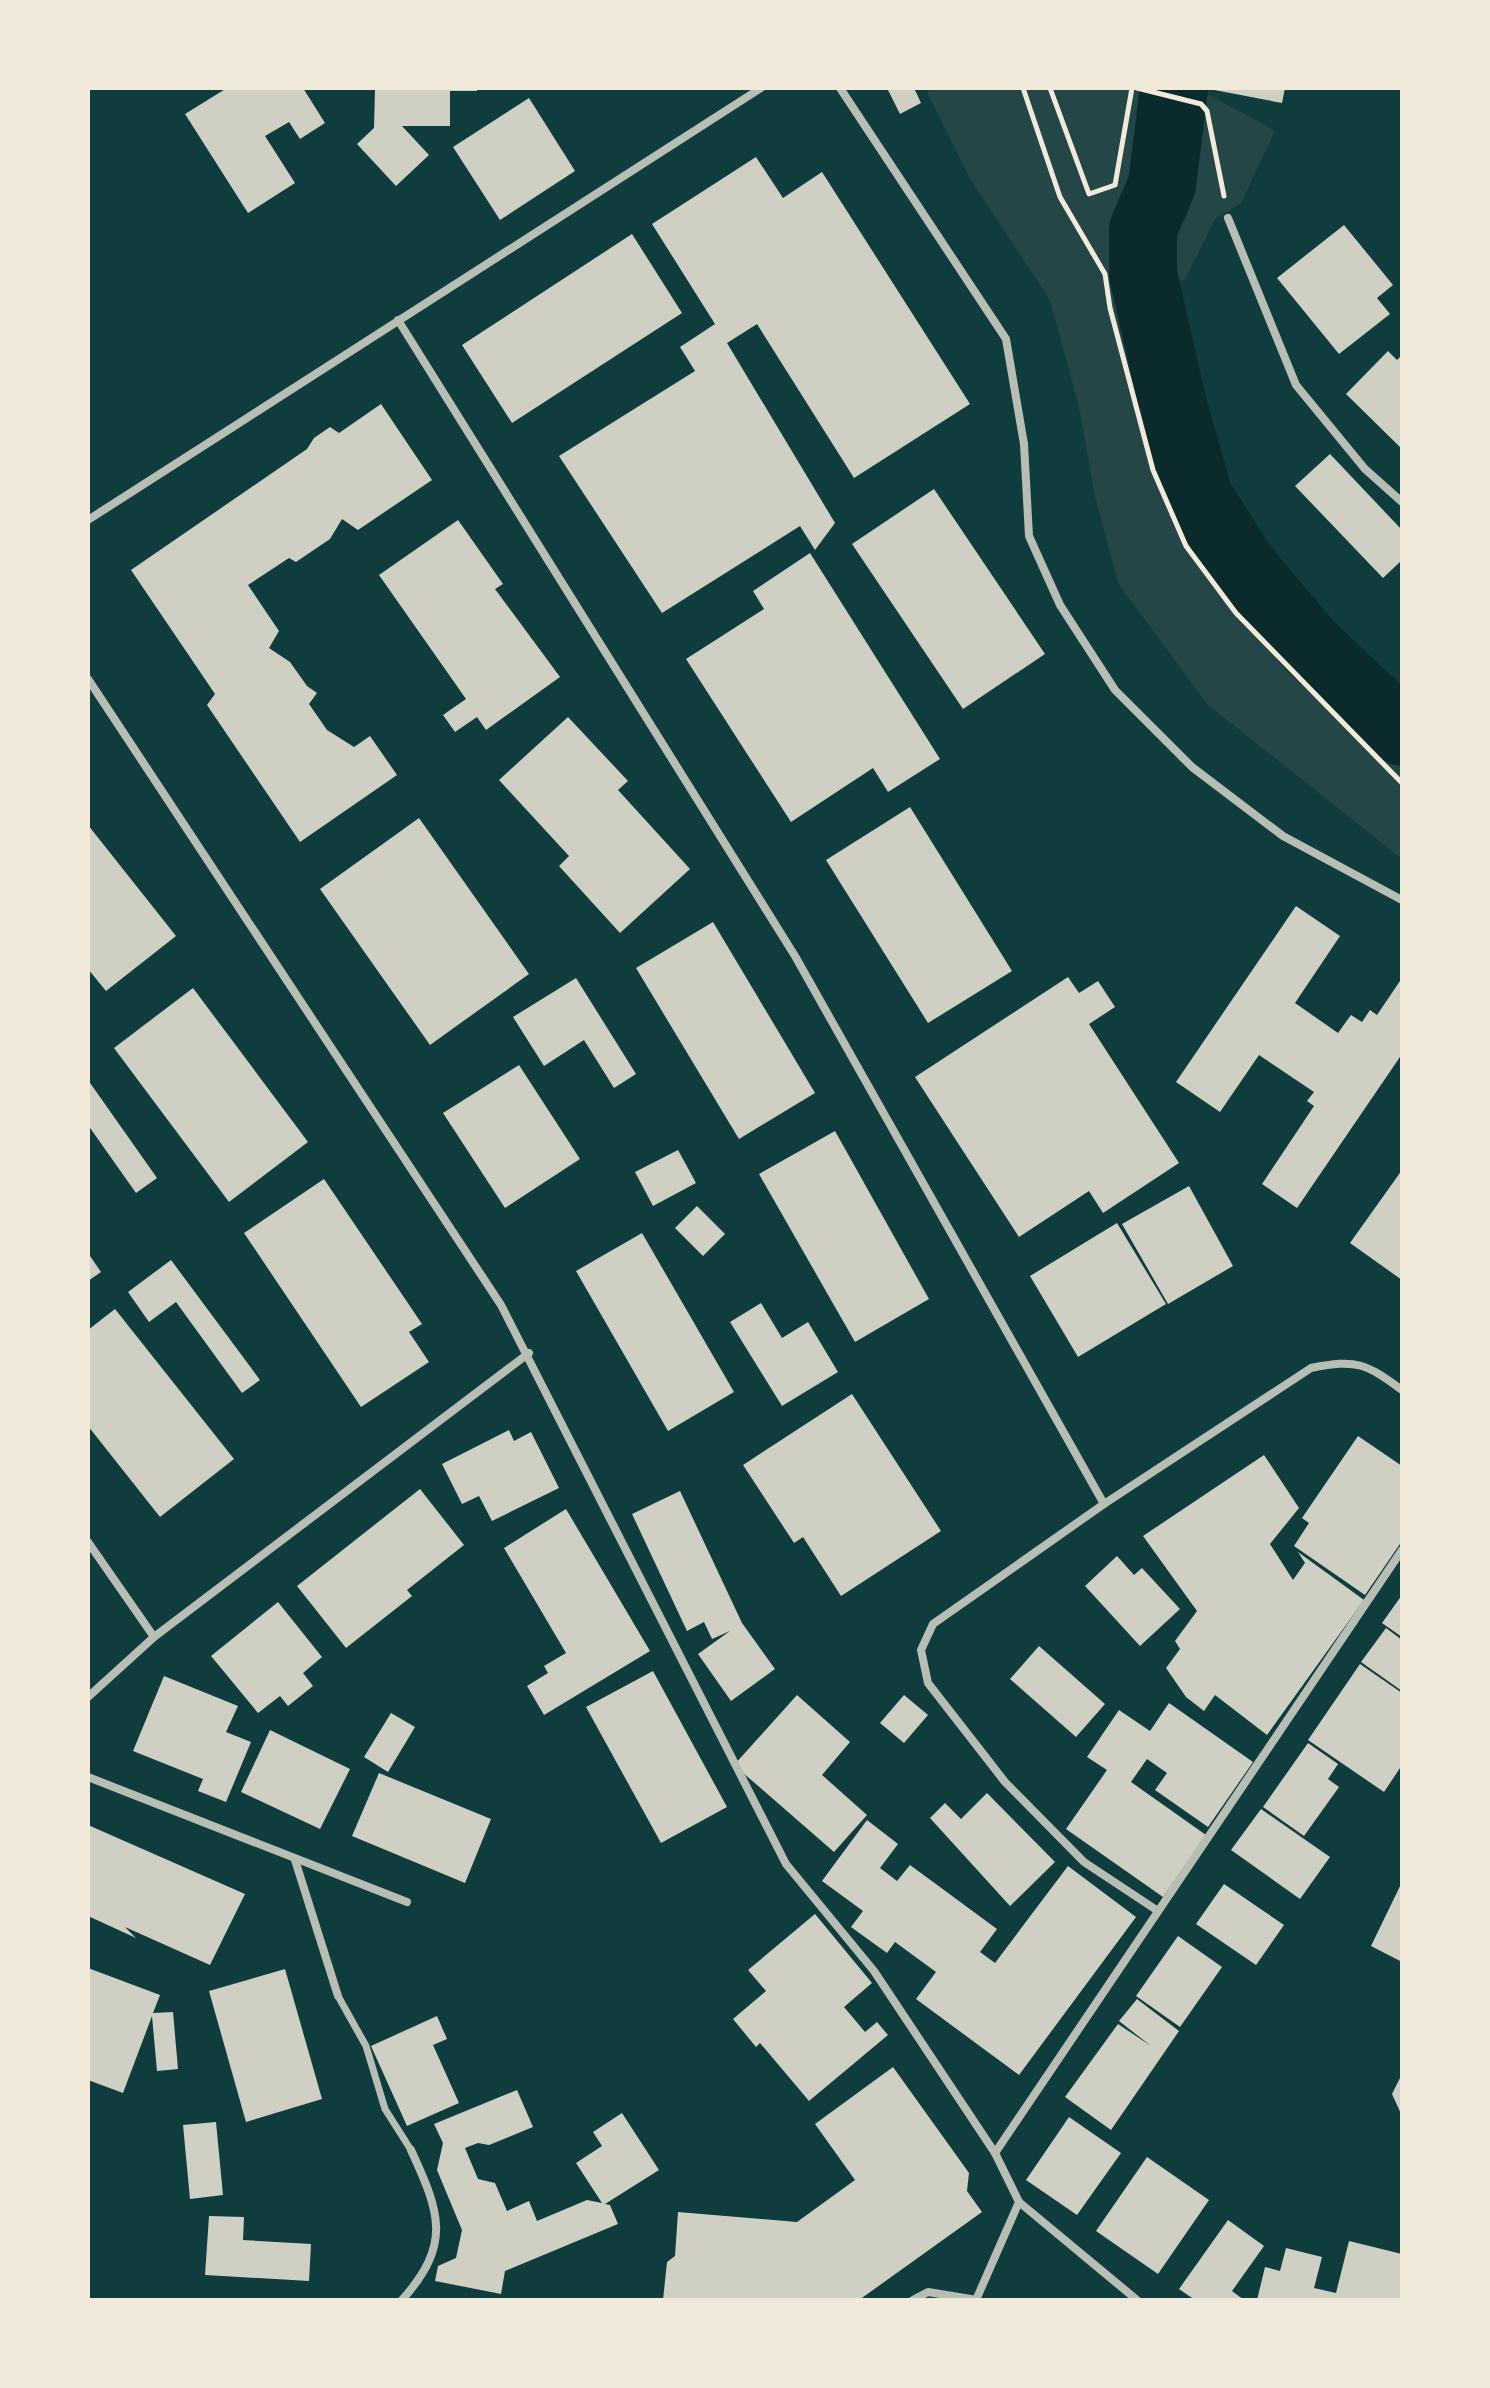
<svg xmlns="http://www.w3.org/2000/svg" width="1490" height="2388" font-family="'Asap Condensed',sans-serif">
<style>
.green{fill:#244646}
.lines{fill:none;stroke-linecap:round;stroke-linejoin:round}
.river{stroke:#0a2a2b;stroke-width:68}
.building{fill:#cfcfc3}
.path{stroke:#f1e9da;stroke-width:5}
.pedestrian{stroke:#b8beb3;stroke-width:7}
.minor{stroke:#b8beb3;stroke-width:8}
</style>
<rect width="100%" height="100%" fill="#0f3d3e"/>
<polygon class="green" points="925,88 1202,88 1204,92 1275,131 1241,203 1215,219 1185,280 1168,280 1207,443 1261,545 1369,678 1402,705 1402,859 1207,704 1118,583 1095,496 1079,407 1050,300 970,179"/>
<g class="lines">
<polyline class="river" points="1174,88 1162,185 1143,229 1143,274 1173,406 1199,497 1242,565 1277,607 1312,648 1402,732"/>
</g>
<g class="building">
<polygon points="227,88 303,88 325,123 300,139 289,122 265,136 295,183 248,213 185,114"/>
<polygon points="375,88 477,88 477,91 450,91 450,126 402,126 429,155 396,186 357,144 374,128"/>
<polygon points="887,88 914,88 921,103 900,114"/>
<polygon points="1204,88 1285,88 1282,103"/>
<polygon points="529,98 575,171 500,220 453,147"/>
<polygon points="756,157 783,198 822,172 970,404 854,478 757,324 727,343 835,523 815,550 800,526 662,613 559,456 695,371 680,347 715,324 652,224"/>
<polygon points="1344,225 1393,285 1377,298 1390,314 1339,354 1277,278"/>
<polygon points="632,234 682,313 512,423 462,345"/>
<polygon points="1388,351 1397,360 1402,355 1402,449 1346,394"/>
<polygon points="381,404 432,480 358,530 342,519 330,539 296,562 289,558 248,585 279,631 269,648 290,662 307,686 317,693 309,704 327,730 354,747 370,736 397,775 300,842 207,705 215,694 131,570 307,449 314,438 330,427 339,433"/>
<polygon points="1330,454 1402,530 1402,560 1383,578 1295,486"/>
<polygon points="934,489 1045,654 963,709 852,544"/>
<polygon points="458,520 503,584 495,589 560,677 486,730 477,717 455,732 443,715 466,699 379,575"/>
<polygon points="810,553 940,759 888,792 873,768 791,822 686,659 764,609 753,591"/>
<polygon points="568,717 628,781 618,790 690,869 620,933 559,866 569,856 499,780"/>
<polygon points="910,807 1012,971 928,1023 826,860"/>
<polygon points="419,818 529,974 430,1045 320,889"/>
<polygon points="88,825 176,936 106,991 88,969"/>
<polygon points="1296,906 1340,936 1295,1003 1338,1033 1351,1015 1362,1022 1370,1010 1377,1015 1402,978 1402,1054 1297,1208 1262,1184 1314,1106 1307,1101 1314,1092 1259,1055 1220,1112 1176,1082"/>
<polygon points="713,922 815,1093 739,1139 636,968"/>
<polygon points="1068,977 1079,993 1098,981 1115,1007 1089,1024 1179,1163 1103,1213 1089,1191 1019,1237 915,1077"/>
<polygon points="576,978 636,1074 614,1088 584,1040 544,1066 513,1017"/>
<polygon points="193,988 308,1142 229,1202 114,1048"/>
<polygon points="519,1065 580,1159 505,1208 443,1113"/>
<polygon points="88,1080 157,1178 136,1193 88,1125"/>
<polygon points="835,1131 929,1299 855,1342 759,1174"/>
<polygon points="678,1150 696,1183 653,1206 635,1172"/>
<polygon points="1402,1170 1402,1280 1350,1243"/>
<polygon points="324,1179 422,1324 409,1332 429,1362 361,1407 244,1233"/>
<polygon points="1189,1186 1233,1266 1168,1304 1122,1224"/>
<polygon points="697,1206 725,1234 703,1256 675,1228"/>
<polygon points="1117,1223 1166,1304 1078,1357 1030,1276"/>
<polygon points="642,1233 734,1392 668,1431 576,1271"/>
<polygon points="88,1253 101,1272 88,1281"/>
<polygon points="171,1260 260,1380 242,1393 176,1302 149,1322 128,1292"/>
<polygon points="761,1303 782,1338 808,1322 838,1372 782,1406 730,1322"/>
<polygon points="115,1309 234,1459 160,1517 88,1426 88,1330"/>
<polygon points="852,1394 941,1531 841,1596 803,1537 794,1543 743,1465"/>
<polygon points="509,1430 514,1441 531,1432 559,1488 492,1521 479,1496 462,1504 442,1464"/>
<polygon points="1358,1436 1402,1466 1402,1541 1365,1595 1294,1546 1309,1523 1302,1518"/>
<polygon points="1264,1455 1299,1508 1270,1544 1293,1580 1305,1563 1298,1552 1364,1600 1267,1735 1215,1695 1204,1711 1186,1697 1166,1668 1180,1649 1175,1641 1197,1611 1143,1536"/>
<polygon points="420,1489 464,1545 407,1590 412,1596 346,1648 297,1586"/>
<polygon points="680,1491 742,1623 775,1669 731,1701 698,1654 730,1631 712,1639 704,1622 687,1631 632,1514"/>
<polygon points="566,1509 650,1651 544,1715 527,1686 548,1673 544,1666 566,1653 504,1548"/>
<polygon points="1117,1556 1134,1575 1142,1568 1180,1609 1140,1646 1085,1586"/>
<polygon points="1402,1595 1402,1637 1382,1623"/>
<polygon points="278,1602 322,1657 303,1673 313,1686 288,1706 280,1696 258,1713 211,1656"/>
<polygon points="1386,1628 1402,1640 1402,1691 1361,1662"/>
<polygon points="1039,1646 1105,1704 1076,1737 1010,1679"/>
<polygon points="1360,1664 1402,1693 1402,1765 1384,1792 1308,1740"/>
<polygon points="653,1671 727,1807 661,1843 586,1707"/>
<polygon points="164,1676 238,1706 226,1732 251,1742 226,1802 198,1791 203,1779 133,1751"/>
<polygon points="797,1695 850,1742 822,1775 867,1815 834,1852 734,1765"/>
<polygon points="904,1695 928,1715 904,1743 880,1723"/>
<polygon points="1169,1703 1253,1762 1208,1827 1155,1790 1167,1773 1147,1759 1131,1782 1206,1835 1163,1897 1066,1829 1107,1770 1087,1757 1119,1710 1150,1731"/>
<polygon points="391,1713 415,1727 388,1772 364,1757"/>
<polygon points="270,1730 350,1769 320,1829 241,1792"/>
<polygon points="1308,1743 1338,1764 1328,1779 1339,1787 1304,1836 1263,1807"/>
<polygon points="379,1773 491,1819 465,1883 352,1836"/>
<polygon points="987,1793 1055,1862 1010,1906 930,1818 945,1803 961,1819"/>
<polygon points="1261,1809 1330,1857 1300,1899 1231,1850"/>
<polygon points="867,1820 898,1844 880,1868 897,1881 910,1865 997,1929 980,1952 995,1963 1068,1866 1136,1917 1019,2075 916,1999 936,1972 895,1942 887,1953 851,1927 863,1911 822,1881"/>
<polygon points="88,1825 245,1894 210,1965 125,1927 136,1938 88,1916"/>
<polygon points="1402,1882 1402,1962 1371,1946"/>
<polygon points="1224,1884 1284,1925 1256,1965 1196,1924"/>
<polygon points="815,1914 872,1983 844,2007 865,2032 877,2022 888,2035 809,2101 760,2043 756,2047 733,2019 766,1991 748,1970"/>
<polygon points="1178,1936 1222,1967 1180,2027 1136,1996"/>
<polygon points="88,1968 160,1995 153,2013 173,2012 178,2069 157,2071 152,2016 123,2093 88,2080"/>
<polygon points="285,1969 322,2099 246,2122 209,1991"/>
<polygon points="1137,1999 1179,2031 1111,2130 1065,2097 1118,2024 1151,2046 1119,2021"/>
<polygon points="437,2016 447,2039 433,2045 459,2103 407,2126 371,2046"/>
<polygon points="893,2067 969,2173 967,2191 982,2212 859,2300 663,2300 667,2262 675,2256 678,2212 797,2222 855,2180 815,2124"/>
<polygon points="1402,2074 1402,2116 1392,2094"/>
<polygon points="517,2090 533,2127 489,2145 478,2143 465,2148 478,2179 495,2183 507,2211 529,2201 537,2221 587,2200 602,2203 576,2163 602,2146 593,2132 622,2113 659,2170 605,2204 610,2205 618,2224 505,2271 501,2294 435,2281 438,2266 456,2258 462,2230 437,2170 443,2143 434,2124"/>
<polygon points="1069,2117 1121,2153 1077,2215 1026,2180"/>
<polygon points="216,2122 223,2195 190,2199 183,2125"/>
<polygon points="1147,2157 1209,2200 1158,2274 1096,2231"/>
<polygon points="209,2216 244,2217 243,2240 311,2244 309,2281 205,2275"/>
<polygon points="1228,2220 1264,2246 1232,2291 1244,2300 1195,2300 1179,2289"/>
<polygon points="1349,2241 1402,2254 1402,2300 1257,2300 1265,2267 1280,2271 1286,2248 1322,2257 1314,2288 1336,2293"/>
</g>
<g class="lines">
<g class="path">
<polyline points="1023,88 1060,197 1105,274 1110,308 1153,470 1186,546 1236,613 1402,783"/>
<polyline points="1050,88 1089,194 1115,185 1132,88"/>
<polyline points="1137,88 1201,104 1207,111 1224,196"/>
</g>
<polyline class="pedestrian" points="338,1996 366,2046 385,2109 411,2150"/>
<g class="minor">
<polyline points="840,88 1006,339 1024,444 1029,536 1060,605 1115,690 1192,767 1283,836 1402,900"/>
<polyline points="1228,218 1296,385 1365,469 1402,502"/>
<polyline points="398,320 795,956 1104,1504"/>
<polyline points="88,520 761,88"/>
<polyline points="88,679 501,1305 786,1864 874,1971 995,2153 1019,2202 1137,2300"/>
<polyline points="88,1542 154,1637"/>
<polyline points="88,1697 154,1637 529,1353"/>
<polyline points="88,1777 407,1902"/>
<polyline points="295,1860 338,1996"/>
<path d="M1158,1911L1084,1862L1005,1782L928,1683L921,1650L933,1624L1104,1504L1311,1368C1357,1359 1365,1363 1402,1390"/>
<polyline points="995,2153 1402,1550"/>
<path d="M402,2300C452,2244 440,2213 411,2150"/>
<polyline points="913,2300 928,2292 977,2300"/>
<polyline points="976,2300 1019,2202"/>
</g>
</g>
<rect width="1490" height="2388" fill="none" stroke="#f1e9da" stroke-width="180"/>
</svg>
